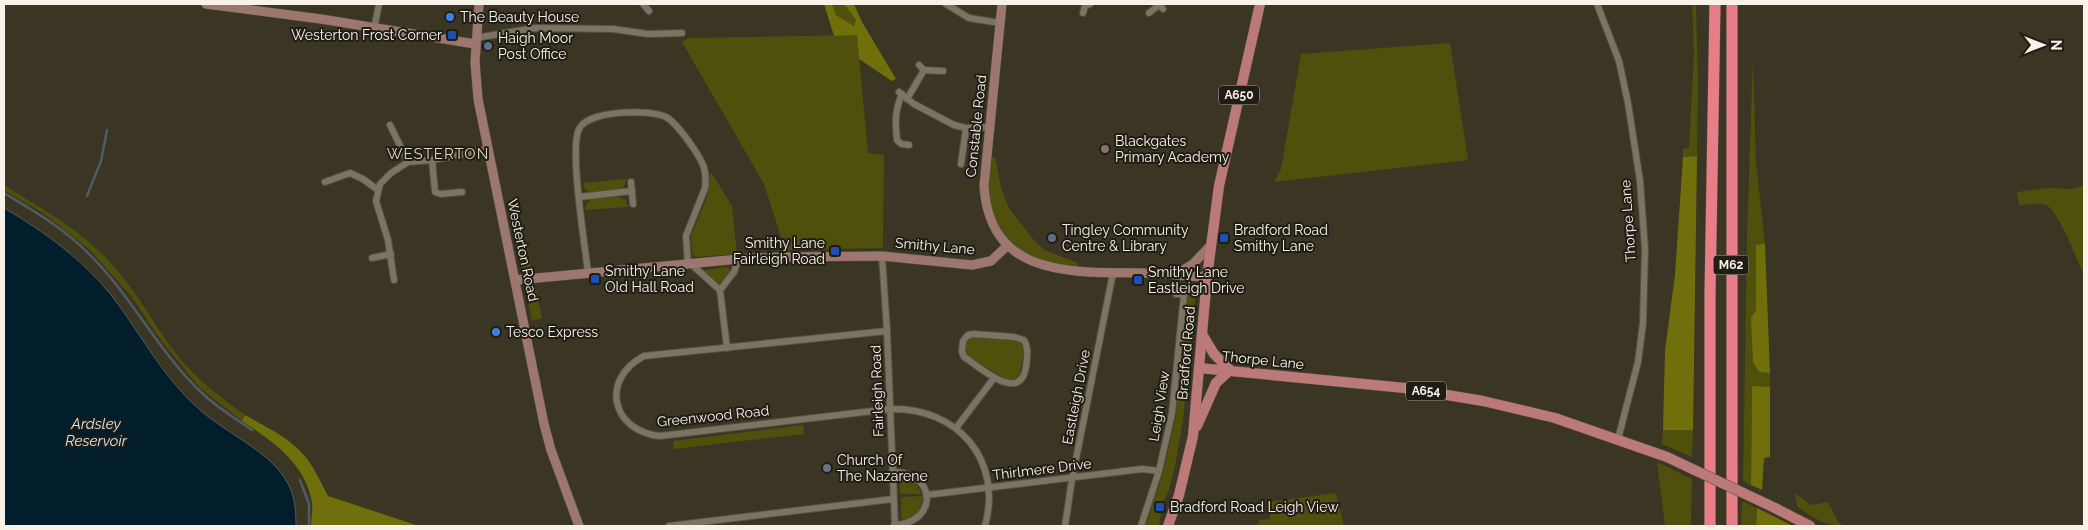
<svg xmlns="http://www.w3.org/2000/svg" width="2088" height="530" font-family="Raleway,sans-serif">
<style>
.green{fill:#4f500b}
.forest{fill:#6f700c}
.water{fill:#021d2c;stroke:#4c5d65}
.lines{fill:none;stroke-linecap:round;stroke-linejoin:round}
.stream{stroke:#4c5d65;stroke-width:2.5}
.street-casing{stroke:#555042;stroke-width:8}
.secondary-casing{stroke:#555042;stroke-width:10}
.primary-casing{stroke:#555042;stroke-width:11}
.highway-casing{stroke:#555042;stroke-width:12}
.street{stroke:#7b7462;stroke-width:6}
.secondary{stroke:#9b776d;stroke-width:9}
.primary{stroke:#bb7978;stroke-width:10}
.highway{stroke:#e67d87;stroke-width:11}
.primary-bridge-casing{stroke:#555042;stroke-width:11;stroke-linecap:butt}
.primary-bridge{stroke:#bb7978;stroke-width:10}
.shop-dot{fill:#3f7fe0;stroke:#201d15;stroke-width:2}
.transit-dot{fill:#1a4fb4;stroke:#201d15;stroke-width:2}
.service-dot{fill:#5c6f8a;stroke:#201d15;stroke-width:2}
.education-dot{fill:#8d6e63;stroke:#201d15;stroke-width:2}
.worship-dot{fill:#6b7280;stroke:#201d15;stroke-width:2}
.labels{text-anchor:middle;stroke-width:4;stroke-linejoin:round;paint-order:stroke}
.shield{fill:#201d15;stroke:#b6b3a9;stroke-width:1}
.shield-label{font-size:12px;font-weight:bold;fill:#f7f3e9}
.poi-label{font-size:14px;fill:#f7f3e9;stroke:#201d15;text-anchor:start}
.street-label{font-size:14px;fill:#f7f3e9;stroke:#201d15}
.neighbourhood-label{font-size:15px;letter-spacing:1px;fill:#ddd5c1;stroke:#201d15}
.water-label{font-size:15px;font-style:italic;fill:#d1e5f2;stroke:#201d15}
</style>
<rect width="100%" height="100%" fill="#3b3524"/>
<g class="green">
<polygon points="832,4 844,4 856,20 854,27 836,15"/>
<polygon points="1692,4 1696,4 1698,84 1697,156 1683,157 1683,149 1689,148 1694,54"/>
<polygon points="857,35 868,153 884,155 883,248 785,250 764,184 682,42 688,38"/>
<polygon points="1450,43 1468,160 1274,182 1281,169 1301,54"/>
<polygon points="1753,57 1756,163 1765,244 1756,246 1759,372 1770,373 1770,387 1752,387 1751,485 1743,481 1747,235"/>
<path d="M992,157H995L1001,188L1009,208L1033,239L1044,250L1078,263L1077,266C1066,265 1054,265 1043,261C1010,251 988,218 988,184C989,175 991,166 992,157Z"/>
<polygon points="711,172 732,206 737,254 696,257 692,253 691,236 707,197"/>
<polygon points="626,179 624,187 618,190 589,192 585,189 583,183"/>
<path d="M4,185C41,209 77,227 108,260C136,289 153,324 177,355C196,379 221,398 245,415L242,421L200,388L160,339L132,297L89,249L43,213L4,190Z"/>
<path d="M2084,185V276C2078,262 2059,211 2046,205C2039,202 2026,205 2019,205L2017,192L2048,188L2072,189Z"/>
<polygon points="618,197 626,200 628,207 585,210 586,204 592,199"/>
<path d="M526,241L532,272C517,271 518,254 516,242Z"/>
<polygon points="728,267 730,271 720,284 704,272 705,270"/>
<polygon points="535,285 542,318 532,321 526,294 530,287"/>
<polygon points="1193,289 1195,299 1183,421 1174,471 1168,493 1163,502 1159,526 1146,526 1164,469 1176,415 1187,294"/>
<polygon points="971,337 1020,342 1024,349 1019,377 1012,381 1007,380 966,355 964,346"/>
<polygon points="803,425 804,434 674,449 673,441"/>
<polygon points="1663,430 1693,430 1692,457 1662,444"/>
<polygon points="1657,462 1692,479 1691,526 1665,526"/>
<polygon points="902,477 915,482 922,494 900,494 900,479"/>
<polygon points="1336,493 1344,526 1258,526 1259,520 1270,519 1269,502"/>
<path d="M1795,493L1811,505L1828,502L1839,523L1845,526C1825,526 1814,518 1797,507Z"/>
<path d="M922,496C923,509 916,516 905,520L901,518V497Z"/>
<polygon points="1742,501 1757,508 1756,526 1741,526"/>
</g>
<g class="forest">
<polygon points="824,4 832,4 836,15 854,26 856,20 844,4 854,4 862,22 896,79 892,81 859,59 857,35 834,36"/>
<polygon points="1697,156 1693,430 1663,430 1665,350 1675,275 1683,157"/>
<polygon points="1765,244 1770,373 1759,372 1753,362 1751,318 1756,310 1756,245"/>
<polygon points="1752,386 1770,387 1770,457 1764,458 1762,490 1751,485"/>
<path d="M245,415C264,426 286,436 301,452C313,464 320,481 328,496L419,526H311C311,519 313,510 312,502C305,463 272,441 242,421Z"/>
<polygon points="1757,508 1793,526 1756,526"/>
</g>
<path class="water" d="M4,208C45,232 82,259 112,296C141,334 163,378 200,410C227,434 270,451 287,482C295,495 296,511 296,526H4Z"/>
<g class="lines">
<g class="stream">
<path d="M4,193C34,211 65,229 90,255C133,298 159,353 203,394C218,408 236,419 252,430"/>
<polyline points="87,196 101,161 107,130"/>
<polyline points="300,480 309,504 309,526"/>
</g>
<g class="street-casing">
<g id="street">
<polyline points="643,4 649,11"/>
<polyline points="946,4 969,18 1000,23"/>
<polyline points="1597,4 1619,61 1628,103 1640,181 1645,249 1643,323 1638,362 1618,439"/>
<polyline points="1083,13 1085,6 1090,4"/>
<polyline points="1149,13 1159,5 1163,9"/>
<polyline points="374,29 379,4"/>
<polyline points="476,38 534,28 613,29 648,34 682,33"/>
<polyline points="919,65 924,70 943,71"/>
<polyline points="899,92 914,104 954,125 966,128 989,127"/>
<path d="M902,94C895,110 895,122 897,140L901,144L909,145"/>
<polyline points="907,99 924,70"/>
<polyline points="390,125 408,162"/>
<polyline points="432,160 435,192 441,194 462,192"/>
<polyline points="961,164 966,128"/>
<polyline points="325,182 350,173 363,179 378,190"/>
<polyline points="631,182 633,204"/>
<polyline points="579,197 632,191"/>
<polyline points="882,256 887,331 895,526"/>
<polyline points="372,258 391,254"/>
<polyline points="692,265 720,290 734,272 738,260"/>
<path d="M588,273C585,245 569,149 579,129C588,110 649,109 666,117C677,123 698,153 703,165C706,172 706,180 705,188L686,236L688,264"/>
<polyline points="394,280 388,240 376,201 380,184 391,173 408,162 432,160 489,149"/>
<polyline points="720,290 727,348"/>
<path d="M887,331L644,356C600,379 611,431 660,436L890,409C958,407 1003,460 985,526"/>
<path d="M974,334L1014,337L1024,340C1029,348 1027,358 1026,367C1020,405 979,366 964,357L962,352L963,341L968,335Z"/>
<polyline points="956,428 994,378"/>
<path d="M892,472C937,471 939,523 894,525"/>
<polyline points="926,495 1142,469 1159,471"/>
<polyline points="669,526 893,499"/>
<polyline points="1065,526 1072,479 1113,273"/>
<polyline points="1141,526 1159,471 1172,413 1184,294 1176,294"/>
</g>
</g>
<g class="secondary-casing">
<g id="secondary">
<polyline points="206,4 321,19 475,44"/>
<polyline points="479,4 475,62 478,99 544,424 551,450 579,526"/>
<path d="M1002,4L984,186C990,278 1072,272 1142,273C1165,273 1185,276 1207,277"/>
<polyline points="1178,273 1193,264 1211,245"/>
<polyline points="516,280 750,258 791,257 882,256 972,265 991,261 1007,246"/>
</g>
</g>
<g class="primary-casing">
<g id="primary">
<polyline points="1202,334 1214,354 1230,370"/>
<polyline points="1199,368 1405,388 1483,401 1555,418 1667,457"/>
<polyline points="1197,426 1216,383 1230,370"/>
<polyline points="1775,508 1810,526"/>
<polyline points="1168,526 1179,495 1193,436 1207,277 1219,186 1260,4"/>
</g>
</g>
<g class="highway-casing">
<g id="highway">
<polyline points="1732,4 1732,526"/>
<polyline points="1710,526 1710,295 1715,4"/>
</g>
</g>
<use href="#street" class="street"/>
<use href="#secondary" class="secondary"/>
<use href="#primary" class="primary"/>
<use href="#highway" class="highway"/>
<g class="primary-bridge-casing">
<polyline id="primary-bridge" points="1667,457 1775,508"/>
</g>
<use href="#primary-bridge" class="primary-bridge"/>
</g>
<g class="shop-dot">
<circle cx="450" cy="17" r="5"/>
<circle cx="496" cy="332" r="5"/>
</g>
<g class="transit-dot">
<rect x="447" y="30" width="10" height="10" rx="2.5"/>
<rect x="1219" y="233" width="10" height="10" rx="2.5"/>
<rect x="830" y="246" width="10" height="10" rx="2.5"/>
<rect x="590" y="274" width="10" height="10" rx="2.5"/>
<rect x="1133" y="275" width="10" height="10" rx="2.5"/>
<rect x="1155" y="502" width="10" height="10" rx="2.5"/>
</g>
<g class="service-dot">
<circle cx="488" cy="46" r="5"/>
<circle cx="1052" cy="238" r="5"/>
</g>
<circle class="education-dot" cx="1105" cy="149" r="5"/>
<circle class="worship-dot" cx="827" cy="468" r="5"/>
<g class="labels">
<g class="shield">
<rect x="1219" y="85.5" width="40" height="19" rx="4"/>
<rect x="1713.5" y="255.5" width="35" height="19" rx="4"/>
<rect x="1406" y="381.5" width="40" height="19" rx="4"/>
</g>
<g class="shield-label">
<text x="1239" y="99">A650</text>
<text x="1731" y="269">M62</text>
<text x="1426" y="395">A654</text>
</g>
<g class="poi-label">
<text x="460" y="22">The Beauty House</text>
<text x="442" y="40" text-anchor="end">Westerton Frost Corner</text>
<text x="498" y="43">Haigh Moor<tspan x="498" dy="16">Post Office</tspan></text>
<text x="1115" y="146">Blackgates<tspan x="1115" dy="16">Primary Academy</tspan></text>
<text x="1062" y="235">Tingley Community<tspan x="1062" dy="16">Centre &amp; Library</tspan></text>
<text x="1234" y="235">Bradford Road<tspan x="1234" dy="16">Smithy Lane</tspan></text>
<text x="825" y="248" text-anchor="end">Smithy Lane<tspan x="825" dy="16">Fairleigh Road</tspan></text>
<text x="605" y="276">Smithy Lane<tspan x="605" dy="16">Old Hall Road</tspan></text>
<text x="1148" y="277">Smithy Lane<tspan x="1148" dy="16">Eastleigh Drive</tspan></text>
<text x="506" y="337">Tesco Express</text>
<text x="837" y="465">Church Of<tspan x="837" dy="16">The Nazarene</tspan></text>
<text x="1170" y="512">Bradford Road Leigh View</text>
</g>
<g class="street-label">
<text transform="translate(976 126) rotate(-84)" y="5">Constable Road</text>
<text transform="translate(1628 221) rotate(-94)" y="5">Thorpe Lane</text>
<text transform="translate(935 246) rotate(5)" y="5">Smithy Lane</text>
<text transform="translate(523 250) rotate(78)" y="5">Westerton Road</text>
<text transform="translate(1186 353) rotate(-85)" y="5">Bradford Road</text>
<text transform="translate(1263 360) rotate(6)" y="5">Thorpe Lane</text>
<text transform="translate(877 391) rotate(-92)" y="5">Fairleigh Road</text>
<text transform="translate(1076 397) rotate(-79)" y="5">Eastleigh Drive</text>
<text transform="translate(1159 406) rotate(-81)" y="5">Leigh View</text>
<text transform="translate(713 416) rotate(-6)" y="5">Greenwood Road</text>
<text transform="translate(1042 469) rotate(-7)" y="5">Thirlmere Drive</text>
</g>
<g class="neighbourhood-label">
<text x="438" y="159">WESTERTON</text>
</g>
<g class="water-label">
<text x="96" y="429">Ardsley<tspan x="96" dy="17">Reservoir</tspan></text>
</g>
</g>
<rect width="2088" height="530" fill="none" stroke="#f7f3e9" stroke-width="10"/>
<g transform="translate(2043 45) rotate(90)" stroke="#201d15" stroke-width="4" paint-order="stroke">
<path d="M0-4L9 19L0 12L-9 19Z" fill="#f7f3e9"/>
<text y="-8" font-size="14" font-weight="bold" text-anchor="middle" fill="#f7f3e9">N</text>
</g>
</svg>
